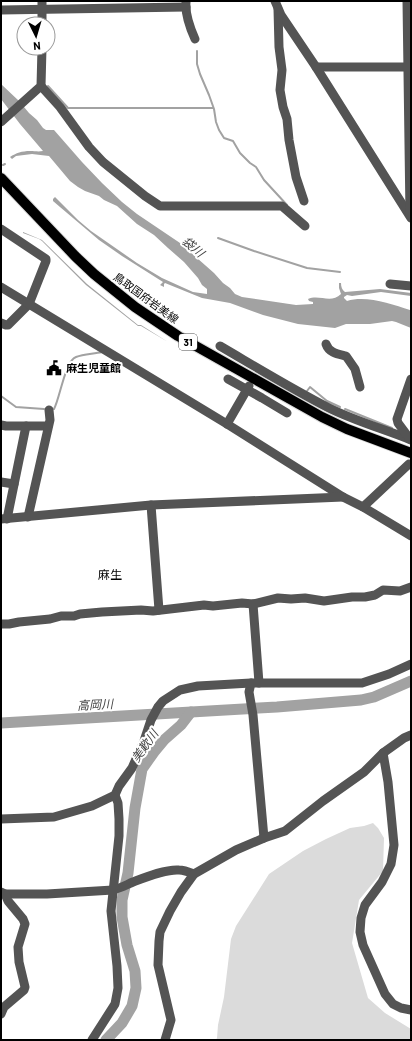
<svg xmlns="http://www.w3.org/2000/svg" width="412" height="1041" font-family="Barlow,'Noto Sans JP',sans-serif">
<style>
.green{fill:#dbdbdb}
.water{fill:#a2a2a2}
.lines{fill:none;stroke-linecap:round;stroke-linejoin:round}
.stream{stroke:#a2a2a2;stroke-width:2}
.river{stroke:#a2a2a2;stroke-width:11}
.major-casing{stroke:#dbdbdb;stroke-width:12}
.minor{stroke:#545454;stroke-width:9}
.major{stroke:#000;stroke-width:10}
.labels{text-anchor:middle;stroke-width:4;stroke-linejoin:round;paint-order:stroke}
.shield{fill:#fff;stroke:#4c4c4c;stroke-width:1}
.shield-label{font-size:10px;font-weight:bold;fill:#000}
.street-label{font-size:11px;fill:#000;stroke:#fff}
.poi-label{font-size:11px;font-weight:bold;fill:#000;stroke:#fff;text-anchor:start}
.water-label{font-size:12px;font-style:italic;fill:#434343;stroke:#fff}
.neighbourhood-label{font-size:12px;fill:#000;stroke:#fff}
</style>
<rect width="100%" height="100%" fill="#fff"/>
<polygon class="green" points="373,823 378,828 384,838 383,871 359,900 352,943 368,998 385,1013 411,1029 411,1040 216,1040 217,1038 218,1025 224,997 231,939 236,926 269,874 303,851 326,839 350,828 364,826"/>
<g class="water">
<path d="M1,84L19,101L29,113L37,120L43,128L46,130H54L82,162L102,183L122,202L137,214L180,243L214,273L223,283L230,288L235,294L242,297L296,305L313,304V302L309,301L308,299C319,294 331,304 341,294L339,288V283H341C341,287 342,290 345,292L380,289L411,293V296L381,292L352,296L347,295L344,297V298L347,301C366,295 391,304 410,310L411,312V328L396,322L392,321L370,324H346L335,328L298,324L263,315L230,303L202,298L165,283L164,284V287L160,285L163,282L122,256L99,240L60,207L53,201V199L55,197L78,220L91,231L137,263L162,278L193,292L207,294V289L202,285L198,278L184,262L168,248L154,235L137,224L117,206L104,200L99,196L85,191L78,187L70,181L49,156L32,154L16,156L12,159L10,157C16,153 22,151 30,151C35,151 38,152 43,151L20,124L1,99Z"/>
<polygon points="23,232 42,240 87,284 138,325 141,325 168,342 141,326 138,326 86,285 42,241 39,239 23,233"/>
</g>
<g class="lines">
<g class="stream">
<polyline points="197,51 197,64 200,74 209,95 214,109 216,122 219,130 224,138 233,141 240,153 250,163 256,167 264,180 287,205"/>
<polyline points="48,86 68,108 213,108"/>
<polyline points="3,165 5,164"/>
<polyline points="218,238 254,251 307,268 340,272"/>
<polyline points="307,391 310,387 327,401 340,407"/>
<polyline points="1,396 16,407 44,409"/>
<path d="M54,409C60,398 65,361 76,357C84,354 94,354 102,352"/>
<polyline points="345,409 392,428"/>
</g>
<g class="river">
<polyline points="1,723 277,707 361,700 374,697 411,681"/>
<polyline points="106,1040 122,1023 132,1006 136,988 135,971 127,945 122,917 122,900 128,873 135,808 142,769 154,752 164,740 181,725 191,712"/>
</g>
<g class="major-casing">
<polyline id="major" points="1,178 75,256 94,274 135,307 178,336 322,417 347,429 411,453"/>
</g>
<g class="minor">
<polyline points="42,1 42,24"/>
<polyline points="275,1 281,15 316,67 411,218"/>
<polyline points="407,1 410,215"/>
<path d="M186,2C185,15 190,28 195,39"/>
<polyline points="278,9 279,47 282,70 280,90 283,107 287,119 289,140 296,177 304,201"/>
<polyline points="1,10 186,7"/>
<polyline points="316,67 411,67"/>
<polyline points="41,86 60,107 89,147 103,162 145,196 160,206 282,206 305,226"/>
<polyline points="1,122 41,86 42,48"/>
<polyline points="1,229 46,259 46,261 29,304 8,325 6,325 1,323"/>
<polyline points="390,284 411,286"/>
<polyline points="1,287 227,424 343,497 363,507 411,536"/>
<path d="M326,344C329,353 338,354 346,356L355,369L360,387"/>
<path d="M220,346C256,367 292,389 329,408C355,421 384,429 411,440"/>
<polyline points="228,379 262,398 287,413"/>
<polyline points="227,424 249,386"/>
<polyline points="1,425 6,426 48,426"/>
<polyline points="410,439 398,423 397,419 411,379"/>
<polyline points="1,482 14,484"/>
<polyline points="151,505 159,610"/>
<polyline points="363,507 409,464"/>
<polyline points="28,517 50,420 49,410"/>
<polyline points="1,519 151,505 343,497"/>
<polyline points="7,519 26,426"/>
<polyline points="253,604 259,683"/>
<polyline points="1,624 9,624 19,622 50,619 61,616 74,616 80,614 102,612 141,610 153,611 204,605 213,606 242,603 253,604 278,598 291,599 305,598 324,601 352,597 365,597 375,595 383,590 400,591 411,587"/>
<polyline points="251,683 249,692 253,715 264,838"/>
<polyline points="383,753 388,782 394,845 391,864 382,882 365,905 361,918 360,932 363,945 385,994 393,1004 401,1008 411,1010"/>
<polyline points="1,819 54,817 92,806 115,795 119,786 132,768 144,741 151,720 158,707 163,701 180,690 198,686 251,683 362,683 389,674 411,664"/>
<path d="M1,892L5,894H47L113,890C121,888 126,885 133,882C146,877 166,869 179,870C184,870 189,872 194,874"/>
<polyline points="1,1014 4,1007 24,990 25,987 19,962 18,947 25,924 23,919 8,901 5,894"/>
<polyline points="92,1040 115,1004 118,988 117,966 111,911 119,836 119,819 118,803 115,795"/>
<polyline points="165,1040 171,1020 158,965 159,941 160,932 170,911 181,892 194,874 236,850 264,838 285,831 323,801 364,772 383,753 404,738 411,735"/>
</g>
<use href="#major" class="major"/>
</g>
<defs>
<g id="civic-bare" transform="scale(1.2)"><path d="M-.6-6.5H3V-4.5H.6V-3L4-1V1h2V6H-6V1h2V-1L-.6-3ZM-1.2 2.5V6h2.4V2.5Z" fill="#000" stroke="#fff" stroke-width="2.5" paint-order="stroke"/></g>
</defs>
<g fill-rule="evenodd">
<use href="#civic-bare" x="54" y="368"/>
</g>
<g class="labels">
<rect class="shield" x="179" y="334" width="18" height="16" rx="3"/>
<g class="shield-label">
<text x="188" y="346">31</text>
</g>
<g class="street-label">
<text transform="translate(146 298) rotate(36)" y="4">鳥取国府岩美線</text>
</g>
<g class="poi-label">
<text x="66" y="372">麻生児童館</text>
</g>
<g class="water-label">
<text transform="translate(193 247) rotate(41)" y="4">袋川</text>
<text transform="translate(95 705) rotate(-3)" y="4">高岡川</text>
<text transform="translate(145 746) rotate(-54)" y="4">美歎川</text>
</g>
<g class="neighbourhood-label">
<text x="110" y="579">麻生</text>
</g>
</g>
<rect width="412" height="1041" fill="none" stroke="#000000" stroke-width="4"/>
<g transform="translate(36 36) rotate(175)"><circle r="19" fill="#ffffff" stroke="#999999"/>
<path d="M0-3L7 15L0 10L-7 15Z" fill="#000000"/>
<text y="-6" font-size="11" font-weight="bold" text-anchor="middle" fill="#000000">N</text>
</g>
</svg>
